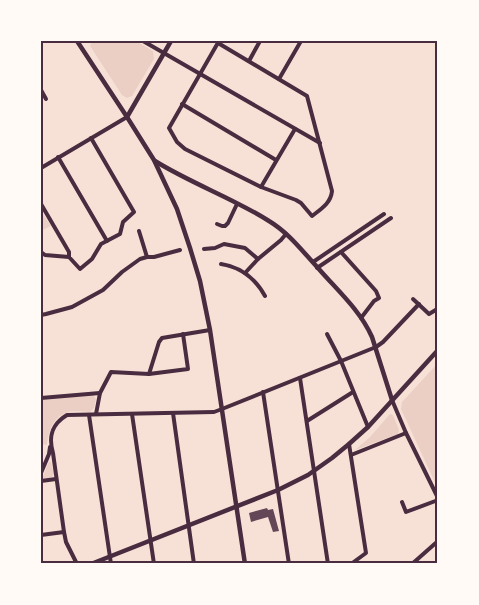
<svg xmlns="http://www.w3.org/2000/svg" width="479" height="605" font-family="'PT Serif',serif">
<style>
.green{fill:#ebcfc5}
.building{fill:#644757}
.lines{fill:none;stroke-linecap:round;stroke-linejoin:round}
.minor{stroke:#4a2c40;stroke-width:4}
.tertiary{stroke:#4a2c40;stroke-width:4.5}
.neatline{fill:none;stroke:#4a2c40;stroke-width:2}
</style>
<rect width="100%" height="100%" fill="#f7e1d7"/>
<g class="green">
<polygon points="92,41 136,41 153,51 154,59 132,96 127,98 122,95 90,46"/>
<polygon points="41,211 51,226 41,231"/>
<polygon points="438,363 438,489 401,409 402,402"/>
<path d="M93,395L96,399L94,408L90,412C83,412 73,410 66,413C53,417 48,433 47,445L41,444V400Z"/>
<polygon points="390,414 393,415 399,430 398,434 355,450 370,437"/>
<polygon points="49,461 51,462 54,474 52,477 42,479"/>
</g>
<polygon class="building" points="267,508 268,510 273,509 279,531 273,532 268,517 251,522 249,513"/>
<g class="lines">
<g class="minor">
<polyline points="143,41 320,143"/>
<path d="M218,43L307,96L332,191C331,203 321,209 312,216L301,203L296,200L261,187L185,149L177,142L169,128L219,41"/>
<polyline points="249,61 260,41"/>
<polyline points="41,74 41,75"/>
<polyline points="279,79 301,41"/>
<polyline points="41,90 46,99"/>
<polyline points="182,104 276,160"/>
<polyline points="58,157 107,241"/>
<polyline points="41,168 127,117"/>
<polyline points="261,187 295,129"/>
<polyline points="41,204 69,252 69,257 80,269 92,259 101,244 120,234 123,222 134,212 91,138"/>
<polyline points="217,224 222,226 225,226 228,223 237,204"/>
<polyline points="139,231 147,257"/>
<polyline points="204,249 215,248 224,244 245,248 258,259"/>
<polyline points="41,252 45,255 69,257"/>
<polyline points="341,252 376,291 379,298 374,301 361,318"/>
<polyline points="313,262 384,214"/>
<path d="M221,264C241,267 255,278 265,296"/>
<polyline points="317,268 391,218"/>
<polyline points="245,273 258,259 281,240 286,234"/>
<polyline points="413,299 429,314 434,311 438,308"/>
<polyline points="41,315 46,314 72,307 103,290 122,272 140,259 147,257 154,257 180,250"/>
<polyline points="327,334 341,361 368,427"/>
<polyline points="149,374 159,342 162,338 210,330"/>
<polyline points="300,378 328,564"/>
<polyline points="263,392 289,564"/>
<polyline points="41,398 100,393"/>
<polyline points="392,400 406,433 438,498"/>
<polyline points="173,413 194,564"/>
<polyline points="96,414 100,393 111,372 149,374 188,369 183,334"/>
<polyline points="132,414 154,564"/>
<polyline points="89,415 111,564"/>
<polyline points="307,421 353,392"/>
<polyline points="349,444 366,553 351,564"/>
<polyline points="351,455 406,433"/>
<polyline points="41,473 49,454 50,447"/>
<polyline points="41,481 56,479"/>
<polyline points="402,502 406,512 438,500"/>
<polyline points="41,535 64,532"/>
<path d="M77,564L66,542L64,532L53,453C48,436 52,424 67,415L214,412L222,409L376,347L383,342L419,304"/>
<polyline points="412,564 438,541"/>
</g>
<g class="tertiary">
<polyline points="77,41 127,117 154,160 177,209 190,248 200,281 210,330 245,564"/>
<polyline points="127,117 171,41"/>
<path d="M155,161C192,184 233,198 269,221C289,233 303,252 318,268C337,290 360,310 372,337L392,400"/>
<polyline points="91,564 278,490 308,475 332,458 349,444 368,427 438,350"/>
</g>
</g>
<rect width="479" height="605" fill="none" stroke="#fffaf5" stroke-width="85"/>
<rect x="42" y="42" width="394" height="520" class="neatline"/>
</svg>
